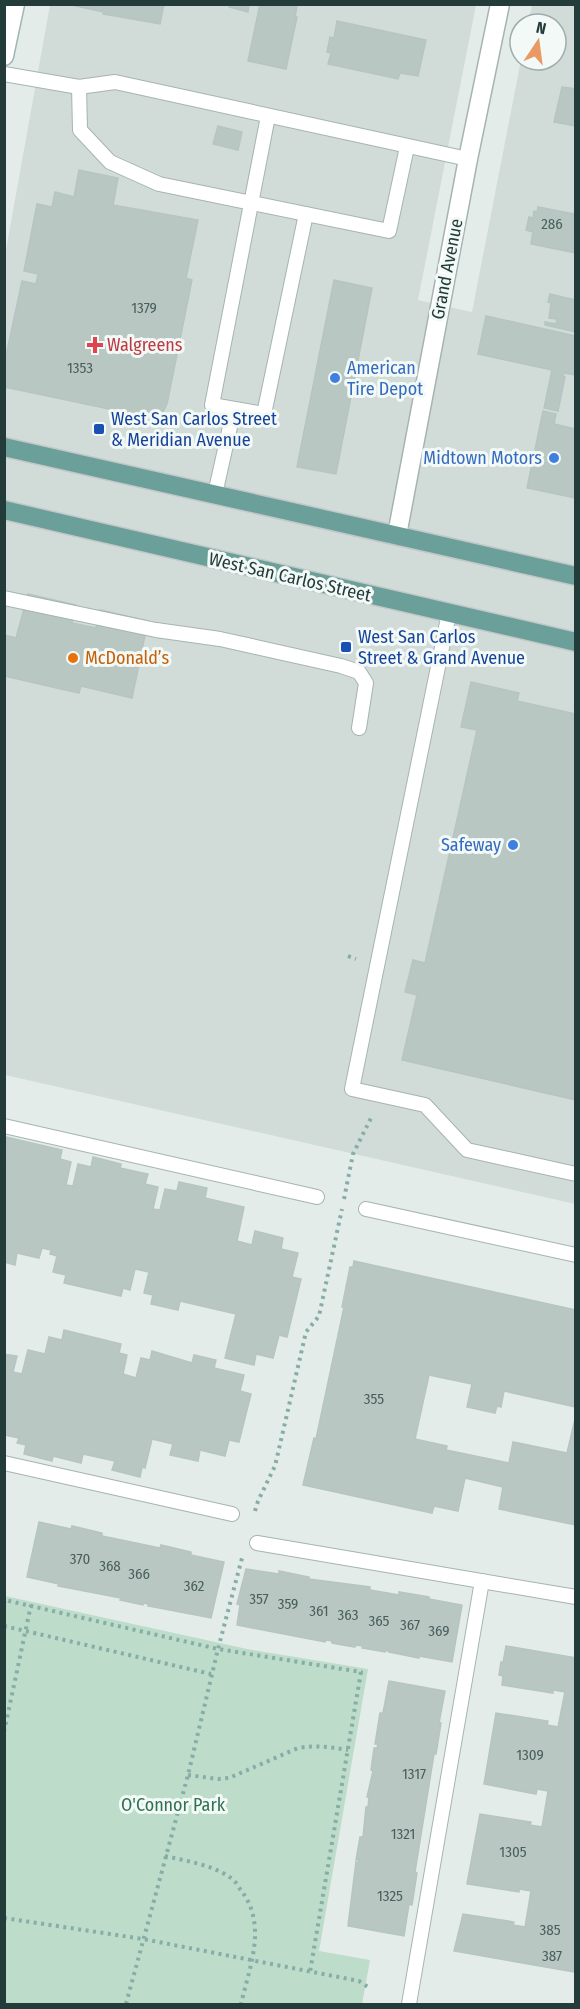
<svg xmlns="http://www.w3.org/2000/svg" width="580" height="2009" font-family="'Fira Sans Condensed',sans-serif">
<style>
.built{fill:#d1dcd9}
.green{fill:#bddcca}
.building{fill:#b9c7c3;stroke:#b6c5c1;stroke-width:1.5}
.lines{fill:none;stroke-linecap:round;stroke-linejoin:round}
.service-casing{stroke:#a6b4b1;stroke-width:16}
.minor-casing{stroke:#a6b4b1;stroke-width:21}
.secondary-casing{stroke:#a2b7b3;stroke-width:21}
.primary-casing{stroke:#c2c8c8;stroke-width:21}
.path{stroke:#86ada7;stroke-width:4;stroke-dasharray:3 4.5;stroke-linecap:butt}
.service{stroke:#fff;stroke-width:14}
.minor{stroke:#fff;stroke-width:18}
.secondary{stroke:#fff;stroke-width:18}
.primary{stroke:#6b9f99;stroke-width:18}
.health-dot{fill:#e0444e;stroke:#f3f9f7;stroke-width:2}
.shop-dot{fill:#3f7fe0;stroke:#f3f9f7;stroke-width:2}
.transit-dot{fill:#1a4fb4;stroke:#f3f9f7;stroke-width:2}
.food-dot{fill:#e8710a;stroke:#f3f9f7;stroke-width:2}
.labels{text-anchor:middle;stroke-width:6;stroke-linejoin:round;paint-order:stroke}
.number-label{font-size:15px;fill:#495f5c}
.street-label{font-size:18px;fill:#243c39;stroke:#f3f9f7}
.health-label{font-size:18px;fill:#be3a42;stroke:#f3f9f7;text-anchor:start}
.shop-label{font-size:18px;fill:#366cbe;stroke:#f3f9f7;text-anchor:end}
.transit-label{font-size:18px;fill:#164399;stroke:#f3f9f7;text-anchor:start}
.food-label{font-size:18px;fill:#c56008;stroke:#f3f9f7;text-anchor:start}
.park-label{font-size:18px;fill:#317153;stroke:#f3f9f7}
</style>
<rect width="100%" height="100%" fill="#e3ece9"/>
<polygon class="built" points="50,5 476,5 418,300 472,312 521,60 556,60 556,24 528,24 532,5 575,5 575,1204 5,1075 4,261"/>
<polygon class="green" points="5,1596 247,1649 368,1669 319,1951 370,1960 362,2004 5,2004"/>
<g class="building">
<polygon points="75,4 164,4 160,24 103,14 104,12 75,6"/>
<polygon points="230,4 249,4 248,12 229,7"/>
<polygon points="260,4 297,6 295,17 297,17 286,69 248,61"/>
<polygon points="337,21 426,40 418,76 400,73 398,79 328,64 331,53 327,52 330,37 334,38"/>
<polygon points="562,87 576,89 576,126 554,122"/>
<polygon points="218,126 242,132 238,150 213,144"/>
<polygon points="79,170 118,178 113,205 198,220 186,278 192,280 167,404 163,412 156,416 147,417 4,387 4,365 22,281 36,284 38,274 24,271 37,204 52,207 55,192 74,197"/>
<polygon points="576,205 576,253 531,244 533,232 526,230 529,217 533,218 534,211 537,212 538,207 574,214"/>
<polygon points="334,280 372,288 336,474 297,467"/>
<polygon points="550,294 576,300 576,332 545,325 545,322 556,324 557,319 549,318 551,303 548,302"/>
<polygon points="486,316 576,336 576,375 564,373 563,376 565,377 558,411 544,408 552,370 478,354"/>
<polygon points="543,411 556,414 554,424 576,429 576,498 527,488"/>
<polygon points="28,594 76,605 72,623 96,628 100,610 148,621 132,698 81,686 79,693 4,676 4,635 16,638"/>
<polygon points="471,682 519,693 517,701 576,714 576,1100 402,1060 417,995 405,992 413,960 425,963 477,730 461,727"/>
<polygon points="6,1137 62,1150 60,1159 71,1162 66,1185 73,1186 78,1164 91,1167 93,1157 121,1164 120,1168 148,1174 145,1184 158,1187 153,1209 160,1210 165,1189 177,1191 179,1182 207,1188 205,1198 244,1207 237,1241 252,1245 255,1231 283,1238 281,1249 298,1253 292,1277 301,1279 287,1337 279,1335 273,1358 256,1354 254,1365 225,1358 236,1314 180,1301 178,1310 151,1304 153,1295 144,1293 149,1272 135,1269 130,1290 123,1288 121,1296 64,1283 66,1275 53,1272 57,1256 50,1254 51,1250 42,1248 39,1258 17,1253 15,1265 4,1262"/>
<polygon points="354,1261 576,1310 576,1407 504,1391 501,1407 497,1406 495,1413 467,1407 472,1384 429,1375 415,1439 447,1446 446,1450 509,1463 513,1442 567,1453 576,1415 576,1525 499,1509 503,1487 465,1478 458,1511 434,1506 432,1513 303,1485 314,1438 316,1439 344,1307 342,1307 350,1267 353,1267"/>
<polygon points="64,1330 121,1344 119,1353 127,1355 123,1374 136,1378 141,1358 150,1360 152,1351 192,1363 194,1355 216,1360 214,1368 244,1375 240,1391 251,1394 239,1442 229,1440 225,1456 200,1450 198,1461 170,1455 173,1444 152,1439 145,1468 142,1467 140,1477 112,1470 115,1461 83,1454 81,1463 53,1456 52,1461 24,1454 26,1445 17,1443 19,1438 4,1435 4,1354 17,1356 13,1372 22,1374 28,1350 45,1354 49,1337 62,1340"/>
<polygon points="39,1522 71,1529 72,1526 102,1533 102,1536 160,1548 161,1545 191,1552 191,1555 224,1562 211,1618 148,1606 148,1604 144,1603 143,1605 120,1600 121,1598 58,1586 59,1584 27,1577"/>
<polygon points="246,1569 279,1574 279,1571 309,1577 309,1579 370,1587 370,1590 399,1595 399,1592 429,1597 429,1599 462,1605 452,1662 419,1656 419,1658 389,1652 386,1650 385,1652 362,1648 363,1646 355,1645 355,1647 332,1643 332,1641 326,1640 325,1642 237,1625 240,1605 237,1604"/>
<polygon points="506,1646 576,1658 575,1972 454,1951 463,1914 514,1922 513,1925 525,1927 531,1891 519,1889 519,1892 467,1884 480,1814 531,1822 530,1825 542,1827 548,1791 537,1789 536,1794 484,1784 496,1713 548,1721 547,1725 558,1727 565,1692 553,1690 553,1693 502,1685 503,1676 499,1675 501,1662 503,1663"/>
<polygon points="389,1681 445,1691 439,1723 441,1723 436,1754 434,1754 415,1872 417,1873 412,1905 409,1904 404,1936 348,1926 356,1862 358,1863 359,1860 356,1860 360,1837 363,1837 366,1807 368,1807 369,1797 367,1797 373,1771 371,1770 374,1748 377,1748 378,1744 375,1744 380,1713 383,1713"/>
</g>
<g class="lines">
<g class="service-casing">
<g id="service">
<polyline points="4,74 79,87 115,82 468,159"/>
<polyline points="79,87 80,130 110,162 159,184 389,231 407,147"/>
<polyline points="268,116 212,405 264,414 306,214"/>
<polyline points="215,494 234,409"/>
<polyline points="4,598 156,630 220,639 341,666 359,672 366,683 359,728"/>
<polyline points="449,613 352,1089 425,1105 467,1150 576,1174"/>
<polyline points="4,1126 317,1197"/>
<polyline points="366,1209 576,1255"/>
<polyline points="4,1463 232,1514"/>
<polyline points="257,1543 576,1597"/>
<polyline points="409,2004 482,1581"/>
</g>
</g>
<g class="minor-casing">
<polyline id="minor" points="397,535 468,159 500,4"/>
</g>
<g class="secondary-casing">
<polyline id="secondary" points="4,56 15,4"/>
</g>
<g class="primary-casing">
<g id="primary">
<polyline points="4,447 576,576"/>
<polyline points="4,510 576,642"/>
</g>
</g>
<g class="path">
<polyline points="348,956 356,959"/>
<polyline points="344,1199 353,1154 371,1118"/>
<polyline points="255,1511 258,1501 275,1466 306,1332 319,1316 342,1209"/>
<polyline points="4,1604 5,1600 218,1649 361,1672 310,1972"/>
<polyline points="4,1626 211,1674"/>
<polyline points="4,1732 31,1605"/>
<path d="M188,1775L218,1779L229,1778L298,1748C316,1745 330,1747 348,1750"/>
<path d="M165,1856C187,1861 213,1865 231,1878C235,1881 238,1885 240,1889C268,1924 250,1965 241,2004"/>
<polyline points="4,1918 143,1939 359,1981 368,1987"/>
<polyline points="126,2004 188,1775 218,1649 242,1558"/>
</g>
<use href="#service" class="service"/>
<use href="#minor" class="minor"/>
<use href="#secondary" class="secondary"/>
<use href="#primary" class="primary"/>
</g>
<path class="health-dot" d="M92 336h6v6h6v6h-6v6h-6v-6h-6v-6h6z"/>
<g class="shop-dot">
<circle cx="335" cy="378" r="6"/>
<circle cx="554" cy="458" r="6"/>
<circle cx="513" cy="845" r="6"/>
</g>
<g class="transit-dot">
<rect x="93" y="423" width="12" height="12" rx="3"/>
<rect x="340" y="641" width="12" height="12" rx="3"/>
</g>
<circle class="food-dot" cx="73" cy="658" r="6"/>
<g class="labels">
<g class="number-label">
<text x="552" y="229">286</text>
<text x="144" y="313">1379</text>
<text x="80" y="373">1353</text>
<text x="374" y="1404">355</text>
<text x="80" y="1564">370</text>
<text x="110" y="1571">368</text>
<text x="139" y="1579">366</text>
<text x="194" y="1591">362</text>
<text x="259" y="1604">357</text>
<text x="288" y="1609">359</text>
<text x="319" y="1616">361</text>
<text x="348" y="1620">363</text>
<text x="379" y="1626">365</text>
<text x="410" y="1630">367</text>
<text x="439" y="1636">369</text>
<text x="530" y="1760">1309</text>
<text x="414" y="1779">1317</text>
<text x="403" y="1839">1321</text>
<text x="513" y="1857">1305</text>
<text x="390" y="1901">1325</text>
<text x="550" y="1935">385</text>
<text x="552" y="1961">387</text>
</g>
<g class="street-label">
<text transform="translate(447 269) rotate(-79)" y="6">Grand Avenue</text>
<text transform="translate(290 577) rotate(13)" y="6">West San Carlos Street</text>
</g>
<g class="health-label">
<text x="107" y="351">Walgreens</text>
</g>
<g class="shop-label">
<text x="347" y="374" text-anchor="start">American<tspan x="347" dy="21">Tire Depot</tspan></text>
<text x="542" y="464">Midtown Motors</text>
<text x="501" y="851">Safeway</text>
</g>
<g class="transit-label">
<text x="111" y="425">West San Carlos Street<tspan x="111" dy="21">&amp; Meridian Avenue</tspan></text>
<text x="358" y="643">West San Carlos<tspan x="358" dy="21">Street &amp; Grand Avenue</tspan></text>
</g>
<g class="food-label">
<text x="85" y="664">McDonald’s</text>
</g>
<g class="park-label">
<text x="173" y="1811">O'Connor Park</text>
</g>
</g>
<rect width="580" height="2009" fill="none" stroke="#243c39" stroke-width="12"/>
<g transform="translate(538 42) rotate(13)"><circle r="28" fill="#f3f9f7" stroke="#a0adab" stroke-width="1.5"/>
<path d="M0-4.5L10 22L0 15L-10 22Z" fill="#e99964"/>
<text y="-9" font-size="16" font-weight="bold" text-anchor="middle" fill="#243c39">N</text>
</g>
</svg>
